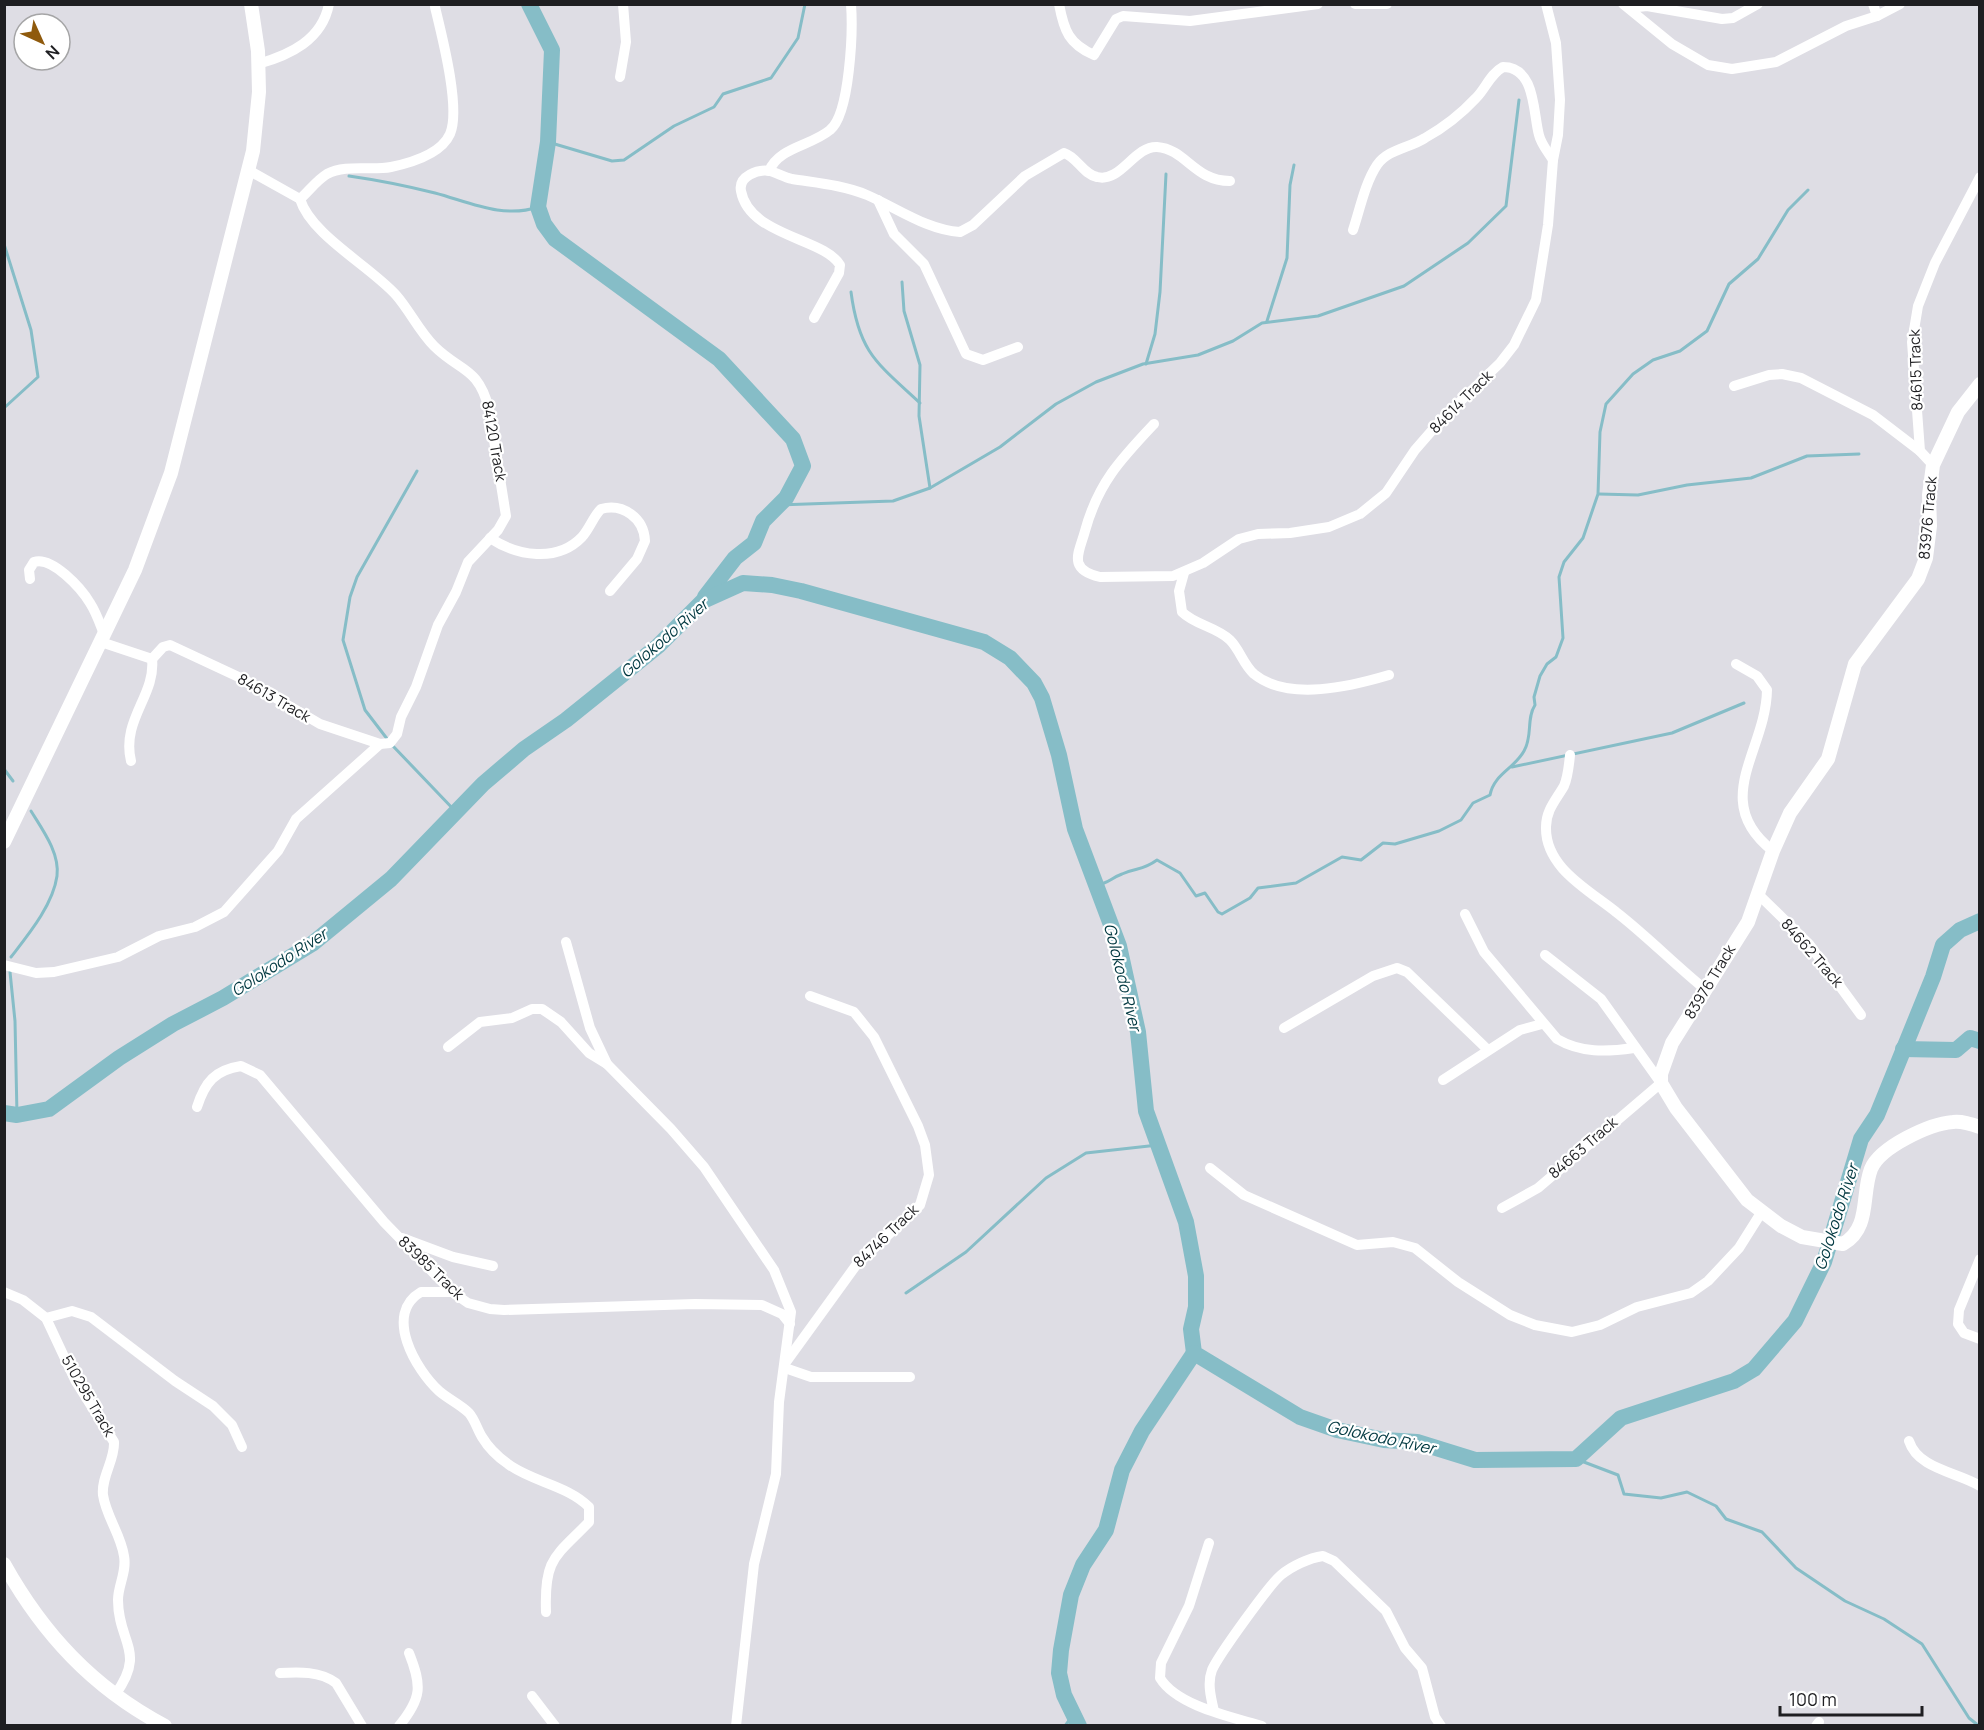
<svg xmlns="http://www.w3.org/2000/svg" width="1984" height="1730" font-family="Manrope,sans-serif">
<style>
.lines{fill:none;stroke-linecap:round;stroke-linejoin:round}
.stream{stroke:#86bdc7;stroke-width:3}
.river{stroke:#86bdc7;stroke-width:16}
.minor{stroke:#fff;stroke-width:10}
.tertiary{stroke:#fff;stroke-width:14}
.labels{text-anchor:middle;stroke-width:4.5;stroke-linejoin:round;paint-order:stroke}
.street-label{font-size:15px;fill:#1e1e21;stroke:#fff}
.water-label{font-size:16px;font-style:italic;fill:#013840;stroke:#fff}
</style>
<rect width="100%" height="100%" fill="#dedde4"/>
<g class="lines">
<g class="stream">
<polyline points="548,142 612,161 624,160 674,126 714,107 723,94 771,78 798,38 805,4"/>
<path d="M349,176C377,180 407,186 435,193C469,202 503,219 538,207"/>
<polyline points="4,244 31,330 38,377 4,408"/>
<polyline points="902,282 904,311 920,365 919,416 930,488"/>
<path d="M851,292C859,353 877,363 920,403"/>
<polyline points="1267,321 1287,258 1290,185 1294,165"/>
<polyline points="1146,364 1155,334 1160,292 1166,174"/>
<polyline points="1599,494 1638,495 1687,485 1751,478 1807,456 1859,454"/>
<polyline points="778,505 893,501 930,488 1000,447 1056,404 1096,382 1143,364 1198,355 1233,341 1262,323 1318,316 1404,286 1468,243 1506,206 1519,100"/>
<polyline points="388,740 365,710 343,640 350,597 357,577 417,471"/>
<polyline points="392,745 457,813"/>
<polyline points="1512,767 1672,733 1744,703"/>
<polyline points="4,769 13,781"/>
<path d="M1096,885C1108,884 1111,878 1122,874C1137,867 1142,871 1157,860L1180,873L1196,896L1205,893L1218,912L1222,914L1250,898L1258,888L1296,883L1342,857L1361,860L1383,843L1395,844L1439,831L1461,820L1473,803L1490,795C1494,774 1514,769 1524,751C1533,736 1526,719 1535,705L1534,697L1540,676L1547,664L1556,657L1563,638L1559,577L1564,562L1583,538L1598,494L1600,432L1606,404L1633,374L1653,360L1680,351L1707,331L1729,284L1758,259L1788,210L1808,190"/>
<path d="M11,957C28,935 53,905 57,876C60,853 42,829 31,811"/>
<polyline points="10,972 15,1021 17,1115"/>
<polyline points="906,1293 966,1252 1046,1178 1086,1153 1158,1145"/>
<polyline points="1576,1459 1618,1475 1624,1494 1661,1498 1687,1492 1716,1506 1726,1519 1762,1532 1796,1568 1845,1601 1884,1619 1922,1644 1969,1718 1979,1726"/>
<polyline points="1065,1726 1073,1715"/>
</g>
<g class="river">
<polyline points="529,4 552,50 548,142 538,207 544,224 555,239 719,359 793,439 803,466 786,498 763,521 754,543 735,558 705,597"/>
<polyline points="1903,1049 1956,1050 1970,1038 1980,1041"/>
<polyline points="4,1113 17,1115 49,1109 119,1058 173,1024 223,998 312,944 391,879 483,784 524,749 566,720 658,646 703,601 743,583 772,585 801,591 984,642 1010,658 1034,683 1042,698 1059,755 1075,829 1119,946 1138,1032 1146,1111 1186,1222 1196,1276 1196,1307 1191,1329 1194,1353 1300,1417 1337,1430 1384,1440 1417,1442 1475,1460 1576,1459 1621,1418 1734,1381 1754,1369 1795,1321 1824,1262 1861,1139 1877,1115 1933,977 1943,945 1960,930 1980,921"/>
<polyline points="1079,1726 1064,1695 1059,1673 1061,1650 1071,1595 1083,1565 1106,1530 1122,1470 1142,1431 1194,1353"/>
</g>
<g class="minor">
<path d="M1059,4C1064,31 1069,44 1094,55L1116,19L1123,16L1190,21L1318,4"/>
<polyline points="1355,4 1387,4"/>
<polyline points="1623,4 1672,44 1708,65 1732,69 1776,62 1846,26 1877,16 1900,4"/>
<polyline points="1873,4 1877,16"/>
<polyline points="1629,8 1647,6 1722,19 1733,18 1758,4"/>
<path d="M258,64C290,55 322,40 329,4"/>
<polyline points="620,77 626,42 623,4"/>
<path d="M769,171C779,147 811,146 830,130C850,114 853,31 851,4"/>
<path d="M300,199C309,191 317,180 327,174C346,164 371,171 391,167C410,163 441,154 450,134C461,109 442,36 435,7"/>
<polyline points="878,200 894,234 924,264 966,354 983,360 1018,347"/>
<path d="M1353,230C1360,209 1365,183 1377,165C1388,149 1410,148 1425,138C1443,128 1462,113 1476,98C1486,88 1490,74 1503,67C1536,67 1533,114 1539,135C1541,144 1548,152 1553,160"/>
<path d="M814,318L839,273L840,265C824,238 749,236 741,191C738,176 758,169 770,171C777,173 784,177 792,179C817,183 843,185 867,195C897,208 927,230 960,232L973,225L1025,176L1064,153C1077,157 1083,174 1097,177C1121,183 1134,146 1157,147C1186,149 1194,181 1230,181"/>
<polyline points="1734,386 1769,375 1782,374 1801,378 1873,415 1920,451"/>
<path d="M1154,424C1121,459 1098,483 1085,531C1079,553 1067,569 1100,577L1173,576L1203,563L1239,539L1258,534L1290,533L1329,527L1360,514L1386,493L1415,450L1442,419L1500,363L1514,345L1536,300L1548,225L1553,160L1558,135L1560,100L1556,43L1546,4"/>
<polyline points="1933,465 1920,451 1912,342 1918,306 1935,263 1980,177"/>
<path d="M490,538C517,556 557,563 582,537C590,528 593,517 601,509C623,503 644,518 645,541L637,559L610,591"/>
<path d="M1184,573L1179,591L1182,612C1195,625 1217,627 1230,640C1240,650 1243,664 1254,674C1288,702 1352,686 1389,675"/>
<path d="M30,579L29,570L34,562C52,556 81,588 90,603C96,612 100,624 104,634"/>
<path d="M101,642L152,659C156,695 121,720 131,761"/>
<path d="M152,659L163,647L170,645L245,680L320,724L380,744L390,743L397,734L401,717L416,687L438,625L456,592L468,562L498,530L506,516L489,409C478,366 460,372 434,346C419,331 410,311 396,295C370,266 311,235 300,199L248,170"/>
<path d="M1736,664L1757,676L1767,690C1766,751 1709,801 1773,851"/>
<path d="M1570,755C1569,765 1568,777 1564,786C1556,800 1546,810 1546,827C1545,868 1589,890 1616,912C1647,936 1675,965 1706,990"/>
<polyline points="1759,895 1809,944 1861,1015"/>
<path d="M1465,914L1484,952L1557,1039C1581,1053 1606,1052 1634,1048"/>
<polyline points="566,942 590,1028 607,1064 671,1129 704,1167 774,1270 791,1312 779,1402 776,1474 754,1564 736,1726"/>
<polyline points="4,965 36,973 54,972 118,957 159,936 195,927 224,912 278,851 296,819 380,744"/>
<polyline points="1284,1028 1373,976 1397,968 1407,972 1487,1049"/>
<polyline points="448,1047 480,1022 512,1018 532,1009 542,1009 561,1022 589,1053 607,1064"/>
<polyline points="1443,1080 1520,1030 1542,1024"/>
<path d="M197,1107C205,1082 215,1070 241,1066L260,1075L384,1222L452,1292L468,1303L490,1309L504,1310L695,1304L762,1305L782,1314L790,1324"/>
<polyline points="1210,1168 1244,1195 1357,1245 1393,1242 1415,1248 1458,1282 1510,1315 1535,1325 1572,1332 1600,1325 1637,1307 1691,1293 1708,1281 1739,1248 1761,1213"/>
<polyline points="1502,1208 1538,1188 1661,1083 1601,999 1545,955"/>
<polyline points="402,1238 453,1257 493,1266"/>
<polyline points="1980,1259 1959,1310 1958,1324 1964,1333 1980,1339"/>
<path d="M4,1292L23,1300L46,1318L75,1380L114,1442C115,1460 101,1477 103,1495C106,1516 121,1535 124,1556C127,1572 118,1585 118,1600C118,1643 147,1651 115,1695"/>
<path d="M452,1292H421C383,1314 416,1370 439,1391C448,1399 460,1404 469,1413C475,1420 477,1429 482,1437C488,1447 498,1457 508,1464C532,1482 567,1485 589,1507V1522C555,1557 544,1558 546,1612"/>
<polyline points="46,1318 72,1311 91,1317 175,1381 213,1406 232,1425 242,1447"/>
<polyline points="786,1362 857,1264 920,1205 929,1175 925,1145 918,1126 874,1037 854,1012 810,996"/>
<polyline points="785,1368 811,1377 910,1377"/>
<path d="M1909,1441C1918,1469 1957,1472 1980,1486"/>
<path d="M1209,1543L1189,1606L1161,1663L1160,1678C1177,1706 1232,1717 1262,1726"/>
<path d="M280,1673C299,1672 320,1671 336,1683L362,1726"/>
<polyline points="532,1696 555,1726"/>
<path d="M1214,1711C1211,1698 1207,1683 1212,1670C1218,1656 1269,1585 1281,1575C1292,1566 1309,1558 1323,1556L1334,1561L1386,1611L1405,1648L1422,1668L1435,1717L1441,1726"/>
<path d="M399,1726C422,1698 422,1686 409,1653"/>
<polyline points="1816,1726 1819,1722"/>
</g>
<g class="tertiary">
<path d="M1980,384L1958,412L1933,465L1929,495L1930,526L1926,558L1918,579L1855,664L1828,759L1790,813L1773,851L1748,922L1672,1043L1661,1074V1083L1676,1108L1747,1200L1781,1226L1802,1237L1843,1244C1871,1228 1861,1195 1871,1169C1880,1147 1929,1124 1953,1122C1962,1121 1971,1124 1980,1127"/>
<polyline points="4,842 135,570 171,473 253,151 259,92 258,51 251,4"/>
<path d="M4,1564C43,1634 93,1688 165,1726"/>
</g>
</g>
<g class="labels">
<g class="street-label">
<text transform="translate(1916 370) rotate(-92)" y="5">84615 Track</text>
<text transform="translate(1461 402) rotate(-45)" y="5">84614 Track</text>
<text transform="translate(494 441) rotate(80)" y="5">84120 Track</text>
<text transform="translate(1928 518) rotate(-85)" y="5">83976 Track</text>
<text transform="translate(274 698) rotate(30)" y="5">84613 Track</text>
<text transform="translate(1812 953) rotate(49)" y="5">84662 Track</text>
<text transform="translate(1710 982) rotate(-59)" y="5">83976 Track</text>
<text transform="translate(1583 1148) rotate(-41)" y="5">84663 Track</text>
<text transform="translate(886 1236) rotate(-44)" y="5">84746 Track</text>
<text transform="translate(431 1268) rotate(44)" y="5">83985 Track</text>
<text transform="translate(88 1396) rotate(60)" y="5">510295 Track</text>
</g>
<g class="water-label">
<text transform="translate(664 638) rotate(-41)" y="6">Golokodo River</text>
<text transform="translate(279 962) rotate(-33)" y="6">Golokodo River</text>
<text transform="translate(1123 977) rotate(76)" y="6">Golokodo River</text>
<text transform="translate(1836 1217) rotate(-72)" y="6">Golokodo River</text>
<text transform="translate(1381 1437) rotate(12)" y="6">Golokodo River</text>
</g>
</g>
<rect width="1984" height="1730" fill="none" stroke="#1e1e21" stroke-width="12"/>
<g transform="translate(42 42) rotate(135)"><circle r="28" fill="#ffffff" stroke="#a5a5a6" stroke-width="1.5"/>
<path d="M0-4.5L10 22L0 15L-10 22Z" fill="#8f5a0d"/>
<text y="-9" font-size="16" font-weight="bold" text-anchor="middle" fill="#1e1e21">N</text>
</g>
<path d="M1780 1706v9h142v-9" fill="none" stroke="#1e1e21" stroke-width="3"/>
<text x="1789" y="1706" font-size="18" fill="#1e1e21" stroke="#ffffff" stroke-width="4.5" paint-order="stroke">100 m</text>
</svg>
